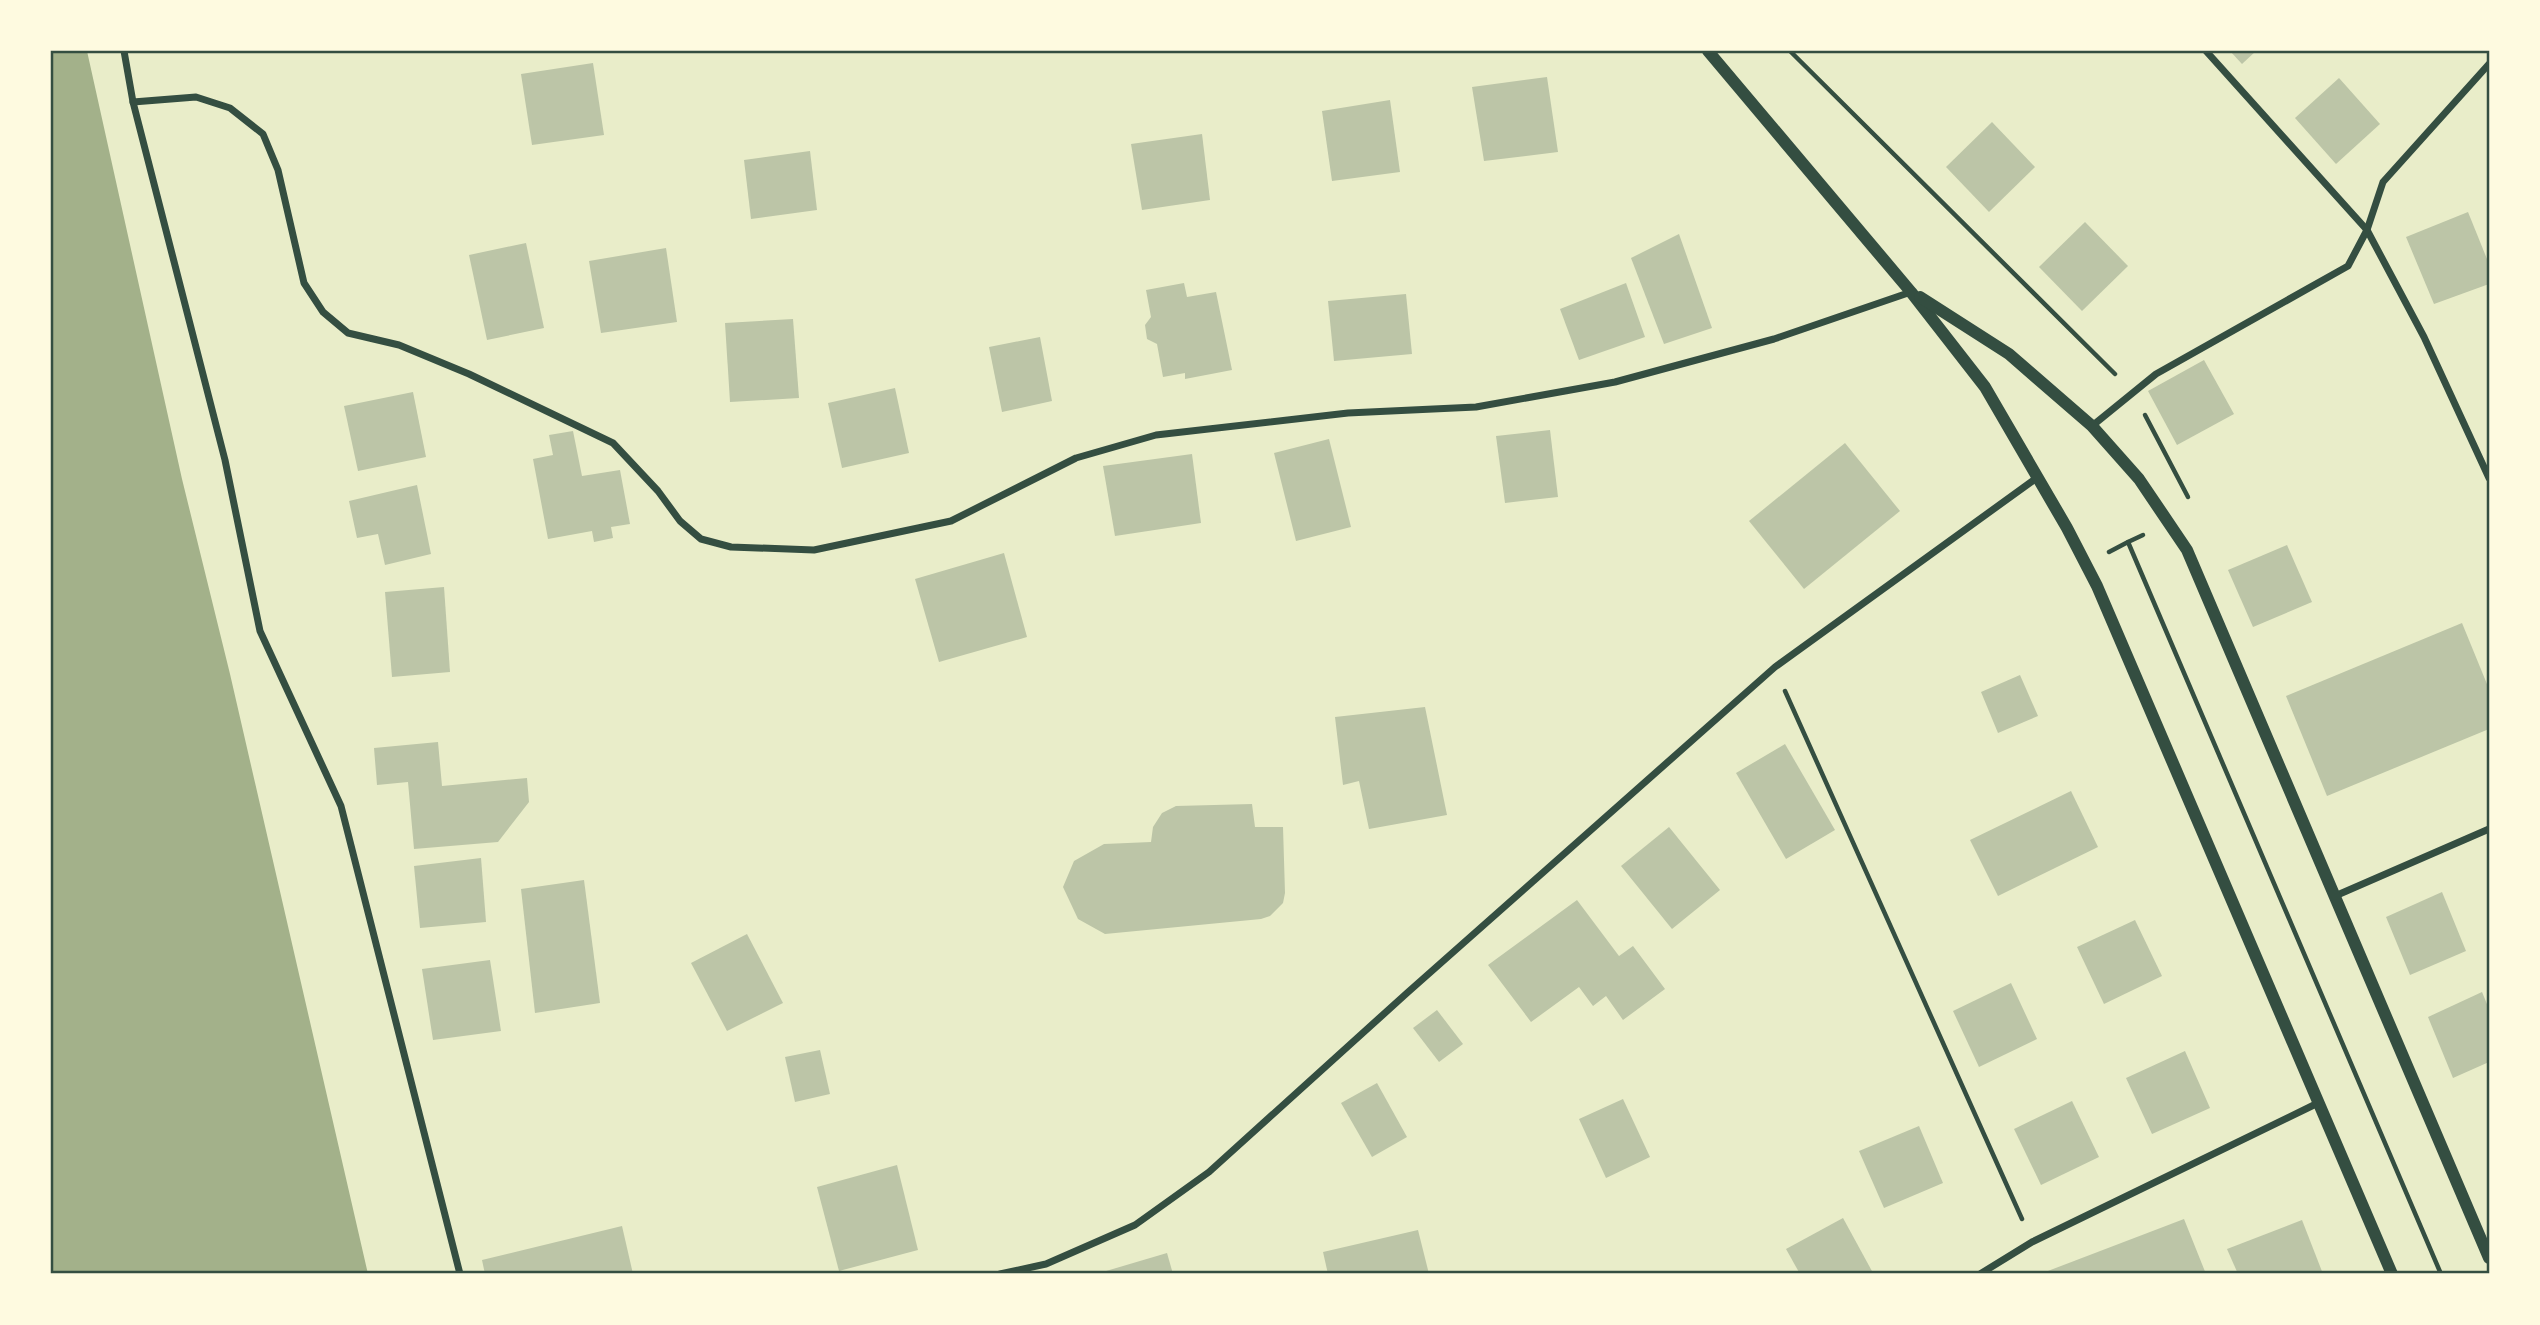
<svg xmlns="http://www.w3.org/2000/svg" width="2540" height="1325" font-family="'Source Serif 4',serif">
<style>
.water{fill:#a3b18a}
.building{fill:#bcc5a7}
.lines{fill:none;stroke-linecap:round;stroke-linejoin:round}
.path{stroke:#344e41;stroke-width:4.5}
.minor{stroke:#344e41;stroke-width:7}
.tertiary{stroke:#344e41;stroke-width:12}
.neatline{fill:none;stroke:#344e41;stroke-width:2.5}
</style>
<rect width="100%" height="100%" fill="#e9edc9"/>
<polygon class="water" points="51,51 87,51 182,479 230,674 368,1274 51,1274"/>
<g class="building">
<polygon points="2230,51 2256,51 2242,64"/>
<polygon points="593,63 604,135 532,145 521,74"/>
<polygon points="1547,77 1558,152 1484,161 1472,87"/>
<polygon points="2339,78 2380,124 2336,164 2295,118"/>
<polygon points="1390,100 1400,172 1332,181 1322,111"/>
<polygon points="1992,122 2035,167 1989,212 1946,167"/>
<polygon points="1202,134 1210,200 1142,210 1131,144"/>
<polygon points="810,151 817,210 751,219 744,160"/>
<polygon points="2468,212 2489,264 2489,284 2434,304 2406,237"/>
<polygon points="2085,222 2128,266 2082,311 2039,267"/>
<polygon points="1679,234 1712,328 1664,344 1631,258"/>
<polygon points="526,243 544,328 487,340 469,255"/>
<polygon points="666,248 677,322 601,333 589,261"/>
<polygon points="1184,283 1187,297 1216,292 1232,370 1185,379 1185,373 1163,377 1157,344 1147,339 1145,325 1151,317 1146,290"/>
<polygon points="1626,283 1645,337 1579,360 1560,309"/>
<polygon points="1406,294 1412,354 1334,361 1328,301"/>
<polygon points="793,319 799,398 730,402 725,323"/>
<polygon points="1040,337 1052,401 1002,412 989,347"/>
<polygon points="2204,360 2234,414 2177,445 2148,391"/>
<polygon points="895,388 909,453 842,468 828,403"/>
<polygon points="413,392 426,457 358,471 344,406"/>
<polygon points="1550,430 1558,497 1505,503 1496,436"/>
<polygon points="573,431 582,476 620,470 630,524 611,527 613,538 594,542 592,531 548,539 533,459 553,455 549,435"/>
<polygon points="1329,439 1351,527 1296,541 1274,453"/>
<polygon points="1845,443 1900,511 1804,589 1749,521"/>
<polygon points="1192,454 1201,523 1115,536 1103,466"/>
<polygon points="417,485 431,554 385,565 378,534 357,538 349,501"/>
<polygon points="2287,545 2312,602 2253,627 2228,570"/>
<polygon points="1004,553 1027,637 939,662 915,579"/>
<polygon points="444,587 450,672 392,677 385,592"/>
<polygon points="2462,623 2489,689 2489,729 2327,796 2286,696"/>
<polygon points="2020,675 2038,716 1998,733 1981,692"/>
<polygon points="1425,707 1447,815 1369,829 1359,781 1343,785 1335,717"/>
<polygon points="438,742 442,786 527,778 529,802 498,842 414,849 408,782 377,785 374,748"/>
<polygon points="1785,744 1835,830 1786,859 1736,773"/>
<polygon points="2071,791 2098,847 1998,896 1970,840"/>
<polygon points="1252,804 1255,827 1283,827 1285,893 1283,903 1270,916 1261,919 1105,934 1078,919 1063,887 1074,861 1104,844 1151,842 1153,827 1162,813 1176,806"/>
<polygon points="1669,827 1720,890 1672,929 1621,866"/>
<polygon points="481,858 486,922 420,928 414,866"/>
<polygon points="584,880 600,1003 535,1013 521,889"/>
<polygon points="2442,892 2466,951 2410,975 2386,917"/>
<polygon points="1577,900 1619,956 1633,946 1665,989 1623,1020 1606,996 1593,1006 1579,987 1531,1022 1488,965"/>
<polygon points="2135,920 2162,976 2104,1004 2077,947"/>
<polygon points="747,934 783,1003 727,1031 691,963"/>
<polygon points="490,960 501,1031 433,1040 422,969"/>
<polygon points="2011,983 2037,1039 1979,1067 1953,1011"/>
<polygon points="2482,992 2489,1009 2489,1062 2453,1078 2428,1017"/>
<polygon points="1437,1010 1463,1044 1439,1062 1413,1028"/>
<polygon points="820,1050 830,1094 795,1102 785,1057"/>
<polygon points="2185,1051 2210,1108 2152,1134 2126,1078"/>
<polygon points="1377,1083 1407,1137 1372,1157 1341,1103"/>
<polygon points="1623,1099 1650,1157 1606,1178 1579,1119"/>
<polygon points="2072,1101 2099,1157 2041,1185 2014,1129"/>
<polygon points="1919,1126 1943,1183 1884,1208 1859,1151"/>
<polygon points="897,1165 918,1250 839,1271 817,1187"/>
<polygon points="1843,1218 1873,1273 1800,1274 1786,1249"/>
<polygon points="2184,1219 2206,1274 2040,1274"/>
<polygon points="2302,1220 2323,1274 2238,1274 2227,1249"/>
<polygon points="622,1226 633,1274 485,1274 482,1260"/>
<polygon points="1418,1230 1429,1274 1328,1274 1323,1252"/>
<polygon points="1167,1253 1173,1274 1096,1274"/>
</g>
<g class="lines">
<g class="path">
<polyline points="1790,51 2115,374"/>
<polyline points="2145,415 2188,497"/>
<polyline points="2128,542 2143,535"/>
<polyline points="2109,552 2128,542 2441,1274"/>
<polyline points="1785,691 2022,1219"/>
</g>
<g class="minor">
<polyline points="124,51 133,102 225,460 260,631 341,806 460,1274"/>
<polyline points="2206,51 2367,230 2424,337 2489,478"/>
<polyline points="133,102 196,97 230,108 263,134 278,170 304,283 323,312 348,333 399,345 469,374 613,443 658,491 680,521 701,539 731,547 814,550 951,521 1076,458 1156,435 1348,413 1476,407 1615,382 1774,339 1911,292"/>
<polyline points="2092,426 2156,374 2348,266 2367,230 2383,182 2489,64"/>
<polyline points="2335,896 2489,829"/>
<polyline points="1000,1274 1046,1264 1135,1225 1209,1172 1407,993 1775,667 2038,477"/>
<polyline points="1980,1274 2032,1242 2318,1103"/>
</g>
<g class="tertiary">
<polyline points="1708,51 1911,292 1985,387 2067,528 2097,586 2392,1274"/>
<polyline points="1920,297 2009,354 2092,426 2139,479 2187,550 2489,1258"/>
</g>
</g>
<rect width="2540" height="1325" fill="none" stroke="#fefae0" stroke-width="105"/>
<rect x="52" y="52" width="2436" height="1220" class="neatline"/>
</svg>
